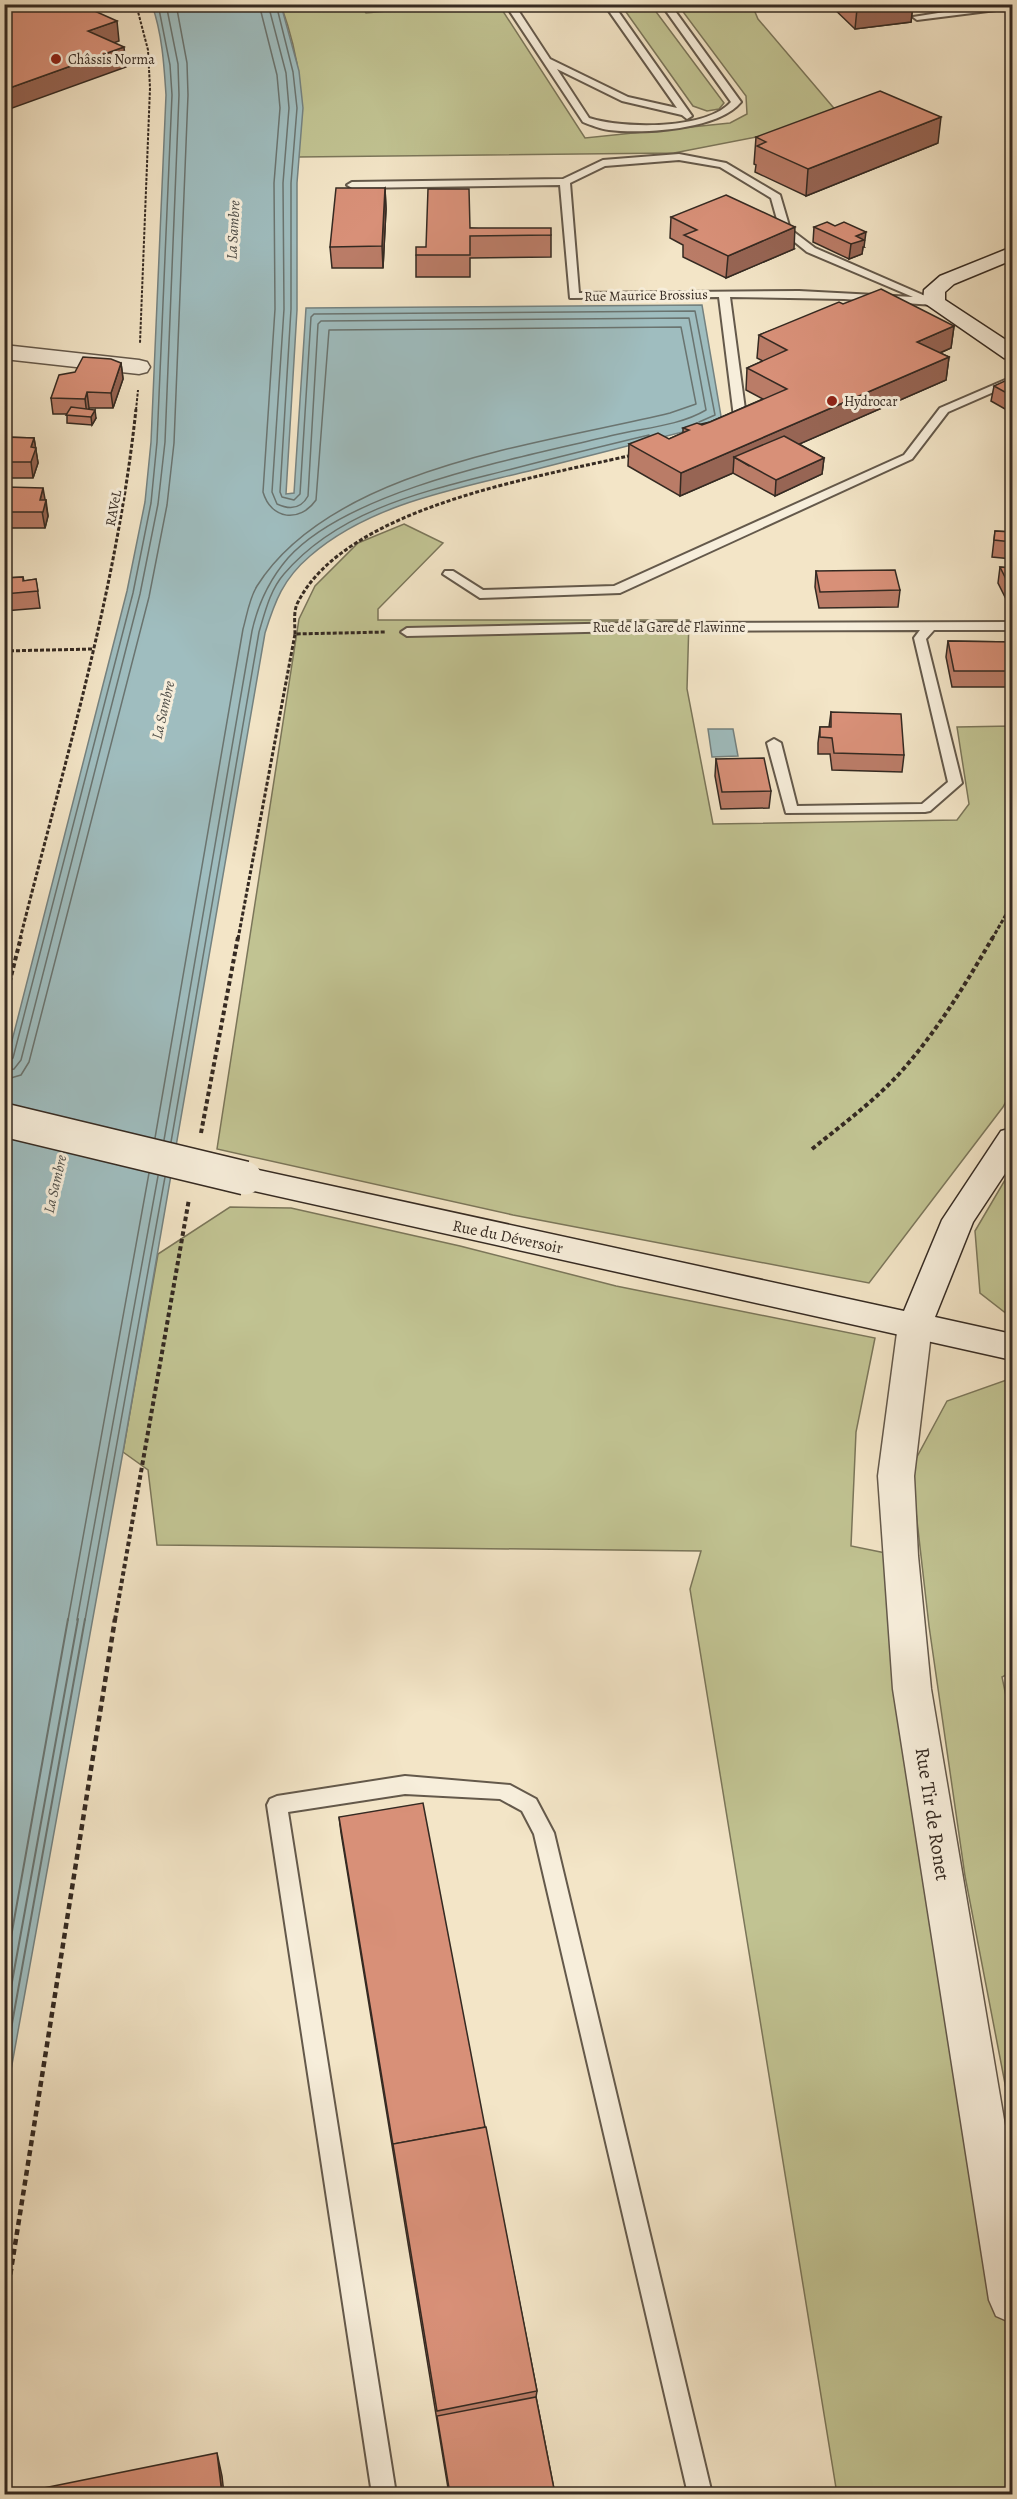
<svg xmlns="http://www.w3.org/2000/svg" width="1017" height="2499" font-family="Alegreya,serif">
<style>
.green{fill:#c1c392;stroke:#7b765a;stroke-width:1.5}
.water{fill:#9fbdbf;stroke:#758280;stroke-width:1.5}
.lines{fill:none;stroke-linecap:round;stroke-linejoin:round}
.shore-far1{stroke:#6a7470;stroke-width:1.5}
.shore{stroke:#6a7470;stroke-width:2}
.lane-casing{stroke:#64594b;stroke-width:4}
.street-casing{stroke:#64594b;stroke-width:3}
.secondary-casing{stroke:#352a22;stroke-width:3}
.path-far3{stroke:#352a22;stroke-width:2;stroke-dasharray:3 1.5;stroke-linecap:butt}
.path-far2{stroke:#352a22;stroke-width:3;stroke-dasharray:4 2;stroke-linecap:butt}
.path-far1{stroke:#352a22;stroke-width:4;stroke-dasharray:4.5 3;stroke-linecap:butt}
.path{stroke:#352a22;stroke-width:4.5;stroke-dasharray:6 4;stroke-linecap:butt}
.lane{fill:#f7eedb;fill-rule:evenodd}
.street{fill:#f7eedb;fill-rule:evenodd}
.secondary{fill:#f7eedb;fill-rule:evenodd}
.secondary-bridge-casing{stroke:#352a22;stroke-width:36;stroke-linecap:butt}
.secondary-bridge{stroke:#f7eedb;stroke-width:33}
.wall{fill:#ba7c67;stroke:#352a22;stroke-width:1.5}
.shaded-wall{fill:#976554;stroke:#352a22;stroke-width:1.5}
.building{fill:#d89078;stroke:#352a22;stroke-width:1.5}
.poi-dot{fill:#8f2418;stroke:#f7eedb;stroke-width:2}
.labels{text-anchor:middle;stroke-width:6;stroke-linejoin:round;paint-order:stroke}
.far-poi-label{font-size:14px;fill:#352a22;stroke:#f7eedb;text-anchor:start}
.far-street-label{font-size:14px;fill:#352a22;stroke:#f7eedb}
.far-water-label{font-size:15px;font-style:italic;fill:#504f49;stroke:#f7eedb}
.street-label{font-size:16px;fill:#352a22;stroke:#f7eedb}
.near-street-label{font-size:20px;fill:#352a22;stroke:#f7eedb}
</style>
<rect width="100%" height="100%" fill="#f3e5c7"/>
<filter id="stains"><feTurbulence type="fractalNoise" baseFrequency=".00333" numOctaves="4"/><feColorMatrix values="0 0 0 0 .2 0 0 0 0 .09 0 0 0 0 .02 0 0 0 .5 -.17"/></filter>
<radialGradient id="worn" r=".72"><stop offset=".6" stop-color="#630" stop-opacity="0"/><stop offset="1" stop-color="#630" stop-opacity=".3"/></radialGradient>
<g class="green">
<path d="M281,5H361L366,13L452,5H499L585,138L730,123L747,114L746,96L678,5H752L758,19L838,113L802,128L674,153L298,157C304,98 301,61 281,5Z"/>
<polygon points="621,5 651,5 724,103 719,109 707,111 693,106"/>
<polygon points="404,524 443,543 378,609 378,620 689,620 687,689 713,824 957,820 969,804 957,727 1012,726 1012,1090 1003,1107 869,1283 513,1215 217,1149 299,619 315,586 358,543"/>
<polygon points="1012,1168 1012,1318 980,1293 975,1231"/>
<polygon points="230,1207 291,1208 460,1246 616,1286 875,1338 856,1432 851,1546 900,1556 961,1980 1012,2300 1012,2494 837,2494 690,1589 701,1551 157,1545 148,1470 123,1452 158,1254"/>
<polygon points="1012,1378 1012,1672 1002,1677 1012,1725 1012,2120 965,1876 929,1626 911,1468 947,1401"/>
</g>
<g class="water">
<path d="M152,5H281L299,71L303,108L297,183V310L286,494L294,493L306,308L702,305L722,422C659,438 596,454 533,470C457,489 371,503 310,556C283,579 275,601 265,633L123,1452L5,2103V1068L127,591L145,502L151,442L166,95C164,64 162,33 152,5Z"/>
<polygon points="708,729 733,729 738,756 712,757"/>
</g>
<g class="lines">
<g class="shore-far1">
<polyline points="276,4 293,72 297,108 291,183 291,309 280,492 282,497 294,500 300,494 311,317 314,314 695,311 715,415 699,422"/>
<polyline points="4,1063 13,1058 133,593 151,503 157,442 172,95 170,65 158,4"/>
<polyline points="4,1071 14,1069 21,1060 140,594 158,504 165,442 179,95 178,64 166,4"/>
<polyline points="4,1080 21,1075 29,1062 149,597 167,505 174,443 188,95 187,63 176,4"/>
<path d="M155,1138L243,629C247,615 249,599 257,586C332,467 543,444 670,413L696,404L681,327L329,330L316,500C300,523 271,520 263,492L275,309L274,183L280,108L277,75L259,4"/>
<path d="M164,1140L252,631C258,604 269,580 288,558C351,488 524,457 614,435C643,428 679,426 706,410L689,318L321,321L318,324L308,496C301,509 290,510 277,504L272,492L284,309L283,183L289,108L286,73L268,4"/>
<path d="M171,1142L259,632C265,612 270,590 284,574C341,507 431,490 512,469C558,457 603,446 649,435"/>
<polyline points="68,1620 149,1173"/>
<polyline points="77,1620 158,1176"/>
<polyline points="85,1620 165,1177"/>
</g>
<g class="shore">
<polyline points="4,1976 68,1619"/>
<polyline points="4,2026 78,1619"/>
<polyline points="4,2068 85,1619"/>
</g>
<g class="lane-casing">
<g id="lane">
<path d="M505,4H514L550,59L628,97L677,108L604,4H613L692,116L687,119L682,115L622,101L557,69L589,118C623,129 706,130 731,102L661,4H670L741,102C718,130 643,134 609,130C600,129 591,125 583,122Z"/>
<polygon points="995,4 1012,4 1012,8 917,20 913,17"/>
<path d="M679,154L726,163L780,195L790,229L815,248L939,302L934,305L844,299L730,297L746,417L737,429L733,430L727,427L734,417L719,297L570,298L560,185L352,188L347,185L352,182L563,179L603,160ZM679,160L720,167L771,198L780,230L807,252L913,297L799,291L579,293L570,183L605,166Z"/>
<polygon points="1012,377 1012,384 948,412 912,459 620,593 480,598 443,574 445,571 453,571 483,590 614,586 904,455 940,408"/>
<polygon points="1012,622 1012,630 934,630 926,639 962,783 930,811 925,812 786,813 767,743 774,739 781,743 797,806 922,804 948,782 914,638 920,630 629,631 407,636 401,632 407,628 629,623"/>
<polygon points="405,1776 510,1785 536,1799 554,1833 712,2494 688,2494 534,1834 522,1811 500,1799 405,1794 288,1812 396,2494 372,2494 267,1805 270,1799 277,1796"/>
</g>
</g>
<g class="street-casing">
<g id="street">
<polygon points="4,345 139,360 147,362 150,367 147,372 139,374 4,359"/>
<polygon points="915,1312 927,1316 932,1325 914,1476 918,1556 931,1689 1012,2167 1012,2323 996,2316 989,2300 893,1689 878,1476 898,1325 903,1316"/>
</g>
</g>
<g class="secondary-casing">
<g id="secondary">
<polygon points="1012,247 1012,260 954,284 945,292 945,300 1012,344 1012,360 1004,358 923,302 924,290 940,276"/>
<polygon points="1012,1128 1012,1163 973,1222 935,1317 1012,1334 1012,1360 245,1189 234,1186 229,1178 234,1170 245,1167 904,1311 942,1220 1001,1131"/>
</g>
</g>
<g class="path-far3">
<polyline points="136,4 148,50 150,88 140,343"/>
<polyline points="136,410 138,390"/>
</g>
<g class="path-far2">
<path d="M295,634C295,624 293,611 298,602C346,508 533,478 628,456"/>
<polyline points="4,651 93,649"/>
<path d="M20,939C64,764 117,589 136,409"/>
<polyline points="238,939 295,634 385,632"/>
<polyline points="992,939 1012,904"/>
</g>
<g class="path-far1">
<polyline points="4,1004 21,937"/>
<polyline points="201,1133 238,937"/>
<path d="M812,1149C842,1125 873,1102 899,1074C936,1033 965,985 993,937"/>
<polyline points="115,1620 189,1199"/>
</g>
<polyline class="path" points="4,2314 115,1619"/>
<use href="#lane" class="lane"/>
<use href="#street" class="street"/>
<use href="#secondary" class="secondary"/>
<g class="secondary-bridge-casing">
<polyline id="secondary-bridge" points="4,1120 245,1178"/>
</g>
<use href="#secondary-bridge" class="secondary-bridge"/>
</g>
<g class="wall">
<polygon points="829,4 913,4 911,22 855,29"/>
<polygon points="756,137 938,143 806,196 755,172 756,165 754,164"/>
<polygon points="385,188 386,209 383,268 332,268 330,247"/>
<polygon points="671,217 794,249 726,278 683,257 683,245 670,238"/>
<polygon points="835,226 864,247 863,247 862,254 849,259 813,242 814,227"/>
<polygon points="470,228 551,235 551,257 470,258 470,277 416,277 416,255 426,247"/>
<polygon points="843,304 954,326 951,348 940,353 949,357 946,380 799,444 824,458 822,474 775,496 733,473 680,496 628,466 629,444 669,439 683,433 683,428 710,422 763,399 746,390 747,368 763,361 757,358 759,335"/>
<polygon points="121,363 123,379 113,408 89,408 89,409 96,418 92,425 67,423 67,414 53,414 51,398"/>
<polygon points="1012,381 1012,413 991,401 994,386"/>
<polygon points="4,437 34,438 38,463 33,478 6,478 4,469"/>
<polygon points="4,494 46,500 48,516 45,528 4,528"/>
<polygon points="995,531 1012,532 1012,559 992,557"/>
<polygon points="1012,563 1012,603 1008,603 998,583 1000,567 1012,568"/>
<polygon points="816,571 900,590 898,607 819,608 815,587"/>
<polygon points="23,577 24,581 36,579 40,608 4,611 4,578"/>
<polygon points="948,641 1012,642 1012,687 952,687 946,657"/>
<polygon points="831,712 904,755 902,772 832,770 830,754 818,754 818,743 820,727 829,727"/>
<polygon points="716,759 771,791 769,808 721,809 715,776"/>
<polygon points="339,1817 485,2127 537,2391 536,2397 555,2494 449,2494 341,1833"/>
</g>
<g class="shaded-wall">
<polygon points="897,4 913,4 911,22 855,29 857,9"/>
<polygon points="117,21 119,41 91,51 88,31"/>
<polygon points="124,47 126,67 4,111 4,90"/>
<polygon points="941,117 938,143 806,196 808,169"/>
<polygon points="385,188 386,209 383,268 382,246"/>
<polygon points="795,227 794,249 726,278 728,256"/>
<polygon points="866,232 864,247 863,247 862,254 849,259 851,244 856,236"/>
<polygon points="954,326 951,348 914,364 917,342"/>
<polygon points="949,357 946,380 749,466 734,457 733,473 680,496 681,473"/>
<polygon points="121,363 123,379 113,408 111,393"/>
<polygon points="87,392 89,408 87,415 85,399"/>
<polygon points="95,410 96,418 92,425 91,417"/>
<polygon points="34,438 38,463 33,478 31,462 31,447"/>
<polygon points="824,458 822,474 775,496 776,480"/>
<polygon points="43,488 48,516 45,528 40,500"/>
<polygon points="217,2453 222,2476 224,2494 222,2494"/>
</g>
<g class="building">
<polygon points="4,4 79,4 117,21 88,31 124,47 4,90"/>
<polygon points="852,4 897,4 857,9"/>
<polygon points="880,91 941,117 808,169 757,146 766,142 756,137"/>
<polygon points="336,188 385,188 382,246 330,247"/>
<polygon points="428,189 469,189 470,228 551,228 551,235 470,236 470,255 416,255 416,247 426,247"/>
<polygon points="726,195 795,227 728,256 684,235 697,230 671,217"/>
<polygon points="827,222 835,226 844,222 866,232 856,236 864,240 851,244 814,227"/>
<polygon points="881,289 954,326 917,342 949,357 681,473 629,444 658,433 669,439 689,430 683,428 697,423 702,425 710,422 787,389 747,368 787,350 759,335 839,302 843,304"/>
<polygon points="83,357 111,359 121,363 111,393 87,392 85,399 51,398 59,375 75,372"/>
<polygon points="1009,379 1012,381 1012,396 994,386"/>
<polygon points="71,407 95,410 91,417 66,415"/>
<polygon points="784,436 824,458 776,480 734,457"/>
<polygon points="4,437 34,438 31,447 36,448 31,462 4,462 6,453 4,453"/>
<polygon points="7,487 43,488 40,500 46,500 43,512 4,512 4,494"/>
<polygon points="995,531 1012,532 1012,542 994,540"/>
<polygon points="1012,563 1012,587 1010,587 1000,567 1012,568"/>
<polygon points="895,570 900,590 820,592 816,571"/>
<polygon points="23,577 23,581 36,579 38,591 4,594 4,578"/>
<polygon points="948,641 1012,642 1012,671 954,671"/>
<polygon points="831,712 901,714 904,755 834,753 832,738 820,737 820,727 831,727"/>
<polygon points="764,758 771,791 722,792 716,759"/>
<polygon points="423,1803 485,2127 393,2144 394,2151 339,1817"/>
<polygon points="486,2127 537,2391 437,2411 393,2144"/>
<polygon points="536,2397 555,2494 450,2494 437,2416"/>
<polygon points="217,2453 222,2494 14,2494"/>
</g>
<g class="poi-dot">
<circle cx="56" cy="59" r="6"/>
<circle cx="832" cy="401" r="6"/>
</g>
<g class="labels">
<g class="far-poi-label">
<text x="68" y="64">Châssis Norma</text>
<text x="844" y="406">Hydrocar</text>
</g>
<g class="far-street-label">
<text transform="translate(646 295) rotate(-1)" y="5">Rue Maurice Brossius</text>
<text transform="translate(113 508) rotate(-79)" y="5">RAVeL</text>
<text x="669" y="632">Rue de la Gare de Flawinne</text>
</g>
<g class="far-water-label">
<text transform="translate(233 230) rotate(-87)" y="5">La Sambre</text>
<text transform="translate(163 710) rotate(-77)" y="5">La Sambre</text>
<text transform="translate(55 1184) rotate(-77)" y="5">La Sambre</text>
</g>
<g class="street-label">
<text transform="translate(508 1236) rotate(12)" y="6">Rue du Déversoir</text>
</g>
<g class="near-street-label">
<text transform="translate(933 1814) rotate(81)" y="7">Rue Tir de Ronet</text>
</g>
</g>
<rect width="1017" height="2499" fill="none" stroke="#f3e5c7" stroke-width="24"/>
<rect x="6" y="6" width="1005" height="2487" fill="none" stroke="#352a22" stroke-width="3"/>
<rect x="12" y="12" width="993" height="2475" fill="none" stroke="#352a22" stroke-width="1.5"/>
<rect width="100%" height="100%" filter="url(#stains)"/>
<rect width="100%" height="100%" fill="url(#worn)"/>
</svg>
